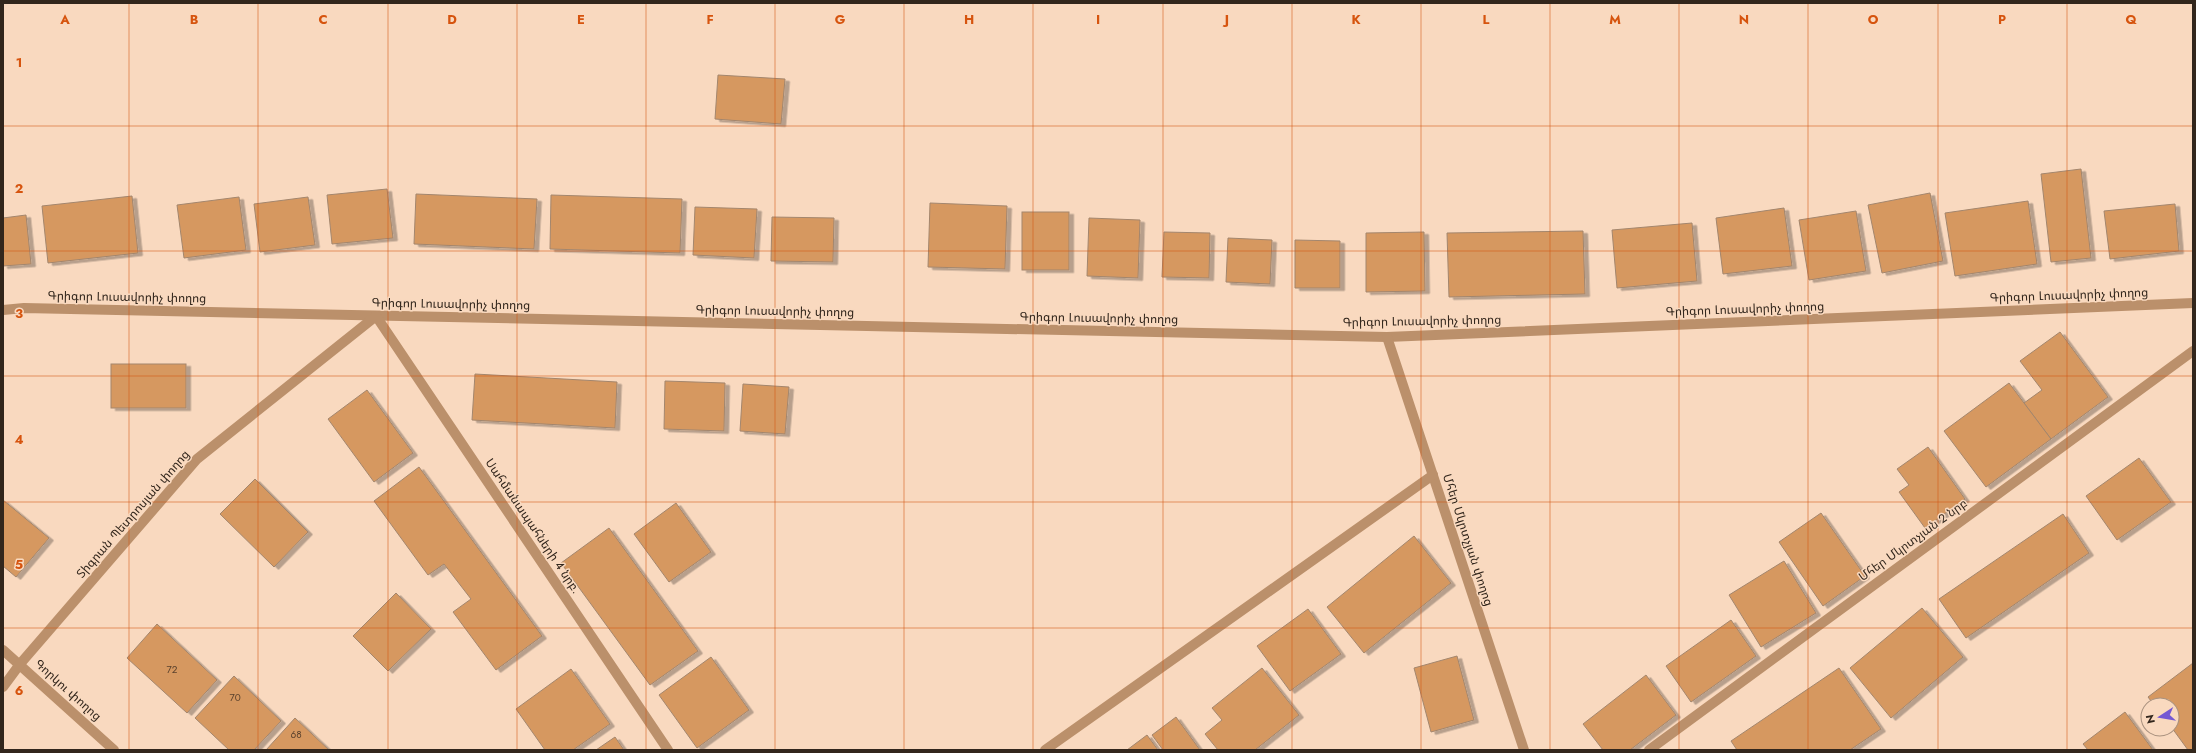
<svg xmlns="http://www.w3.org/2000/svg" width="2196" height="753" font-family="Jost,'Noto Sans Armenian',sans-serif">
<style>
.building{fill:#d69861;stroke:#a3866d;filter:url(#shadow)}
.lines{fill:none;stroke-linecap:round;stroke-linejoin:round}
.minor{stroke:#bb906b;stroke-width:10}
.grid{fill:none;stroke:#d6540e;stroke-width:1;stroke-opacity:0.55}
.labels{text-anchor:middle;stroke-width:3;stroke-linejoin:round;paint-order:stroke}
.number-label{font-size:10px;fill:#5b422d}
.street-label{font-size:12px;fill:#32261c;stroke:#f9d9bf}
.grid-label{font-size:13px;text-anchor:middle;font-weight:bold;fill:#d6540e;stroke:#f9d9bf;stroke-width:3;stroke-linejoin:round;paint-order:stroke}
</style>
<defs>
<filter id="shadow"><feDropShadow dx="4.5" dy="2.5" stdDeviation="0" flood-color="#0004"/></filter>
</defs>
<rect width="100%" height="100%" fill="#f9d9bf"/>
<g class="building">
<polygon points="718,75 785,79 781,124 715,119"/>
<polygon points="2081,169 2091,258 2051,262 2041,174"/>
<polygon points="387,189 393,238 332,244 327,195"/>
<polygon points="1930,193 1943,261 1882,273 1868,205"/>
<polygon points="416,194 537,199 534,249 414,244"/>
<polygon points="551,195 682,199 680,253 550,249"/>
<polygon points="132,196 138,253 48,263 42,206"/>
<polygon points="239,197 246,250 184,258 177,205"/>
<polygon points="308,197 315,245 260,252 254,204"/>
<polygon points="2028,201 2037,264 1955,276 1945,213"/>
<polygon points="930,203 1007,206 1005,269 928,267"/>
<polygon points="2175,204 2179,251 2110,259 2104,211"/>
<polygon points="695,207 757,209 754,258 693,255"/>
<polygon points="1784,208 1792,266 1723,274 1716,218"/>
<polygon points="1856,211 1866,271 1809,280 1799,220"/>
<rect x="1022" y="212" width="47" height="58"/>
<polygon points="26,215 31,264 3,266 3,218"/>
<polygon points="772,217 834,218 833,262 771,261"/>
<polygon points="1089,218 1140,220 1138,278 1087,276"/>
<polygon points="1692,223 1697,281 1617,288 1612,230"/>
<polygon points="1583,231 1585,294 1449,297 1447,233"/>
<polygon points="1164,232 1210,233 1209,278 1162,277"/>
<polygon points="1424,232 1425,291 1366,292 1366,233"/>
<polygon points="1228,238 1272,240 1270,284 1226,282"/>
<polygon points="1295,240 1340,241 1340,288 1295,288"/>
<polygon points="2060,332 2108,397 2051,439 2024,403 2042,390 2020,361"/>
<rect x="111" y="364" width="75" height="44"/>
<polygon points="475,374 617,382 615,428 472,420"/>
<polygon points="665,381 725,383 724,431 664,429"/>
<polygon points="2009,383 2051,439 1986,487 1944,431"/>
<polygon points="743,384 789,387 785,434 740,431"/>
<polygon points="367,390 413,453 374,482 328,419"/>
<polygon points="1928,447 1965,499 1925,528 1899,492 1909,485 1897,469"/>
<polygon points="2139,458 2171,502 2117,540 2086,496"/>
<polygon points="419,467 542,636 496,670 453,612 471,599 444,564 428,575 374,501"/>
<polygon points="255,479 308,532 274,567 220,514"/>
<polygon points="3,500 49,538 16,577 3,566"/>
<polygon points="676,503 711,552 669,582 634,534"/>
<polygon points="1821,513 1865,576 1823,606 1779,542"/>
<polygon points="2063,514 2089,553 1966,638 1939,599"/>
<polygon points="609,528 698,651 650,685 561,563"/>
<polygon points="1414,536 1451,583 1364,653 1327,607"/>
<polygon points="1784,561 1816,613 1761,647 1729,595"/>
<polygon points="396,593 431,629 388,671 353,636"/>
<polygon points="1922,608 1963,657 1891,718 1850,668"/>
<polygon points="1308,609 1341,654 1290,691 1257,646"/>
<polygon points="1731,620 1756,656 1691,702 1666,666"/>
<polygon points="157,624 217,680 187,713 127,658"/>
<polygon points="1457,656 1474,720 1431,732 1414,668"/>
<polygon points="711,657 749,710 697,748 659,695"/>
<polygon points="2193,663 2193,750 2188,750 2172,728 2172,705 2154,705 2148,697"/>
<polygon points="1262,668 1299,715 1255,750 1218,750 1205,734 1222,720 1212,708"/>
<polygon points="1839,668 1881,729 1850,750 1737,750 1731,741"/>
<polygon points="571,669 610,724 573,750 545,750 516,709"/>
<polygon points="1646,675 1676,715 1630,750 1603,750 1583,724"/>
<polygon points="234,676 281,721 254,750 229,750 195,718"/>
<polygon points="2125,712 2153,750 2088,750 2083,744"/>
<polygon points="1176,717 1200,750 1163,750 1152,735"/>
<polygon points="295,718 329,750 266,750"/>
<polygon points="1147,735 1158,750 1127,750"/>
<polygon points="615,737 624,750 596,750"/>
</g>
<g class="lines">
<g class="minor">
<polyline points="3,310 24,308 1387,337 2193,303"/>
<polyline points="1387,337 1524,750"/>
<polyline points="3,650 114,750"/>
<polyline points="3,687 20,664 197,459 376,316 668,750"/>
<polyline points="1045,750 1433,475"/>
<polyline points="1649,750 2193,351"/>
</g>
</g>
<path class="grid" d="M129,3V750M258,3V750M388,3V750M517,3V750M646,3V750M775,3V750M904,3V750M1033,3V750M1163,3V750M1292,3V750M1421,3V750M1550,3V750M1679,3V750M1808,3V750M1938,3V750M2067,3V750M3,126H2193M3,251H2193M3,376H2193M3,502H2193M3,628H2193"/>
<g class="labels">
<g class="number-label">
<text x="172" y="673">72</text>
<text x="235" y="701">70</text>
<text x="296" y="738">68</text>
</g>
<g class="street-label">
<text transform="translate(2069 295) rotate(-2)" y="4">Գրիգոր Լուսավորիչ փողոց</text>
<text transform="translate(127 297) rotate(1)" y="4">Գրիգոր Լուսավորիչ փողոց</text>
<text transform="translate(451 304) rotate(1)" y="4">Գրիգոր Լուսավորիչ փողոց</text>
<text transform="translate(1745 309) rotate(-2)" y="4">Գրիգոր Լուսավորիչ փողոց</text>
<text transform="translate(775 311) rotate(1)" y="4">Գրիգոր Լուսավորիչ փողոց</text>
<text transform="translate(1099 318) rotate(1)" y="4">Գրիգոր Լուսավորիչ փողոց</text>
<text transform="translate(1422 321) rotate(-1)" y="4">Գրիգոր Լուսավորիչ փողոց</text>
<text transform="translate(133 514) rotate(-49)" y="4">Տիգրան Պետրոսյան փողոց</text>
<text transform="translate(533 526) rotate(56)" y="4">Սահմանապահների 4 նրբ.</text>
<text transform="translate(1468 540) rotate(72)" y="4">Մհեր Մկրտչյան փողոց</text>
<text transform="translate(1913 540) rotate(-36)" y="4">Մհեր Մկրտչյան 2 նրբ</text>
<text transform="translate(68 690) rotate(42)" y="4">Գորկու փողոց</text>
</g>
</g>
<g class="grid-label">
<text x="65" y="24">A</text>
<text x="194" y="24">B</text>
<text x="323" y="24">C</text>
<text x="452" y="24">D</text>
<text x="581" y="24">E</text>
<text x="710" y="24">F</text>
<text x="840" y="24">G</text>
<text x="969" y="24">H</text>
<text x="1098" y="24">I</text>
<text x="1227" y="24">J</text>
<text x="1356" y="24">K</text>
<text x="1486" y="24">L</text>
<text x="1615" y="24">M</text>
<text x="1744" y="24">N</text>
<text x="1873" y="24">O</text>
<text x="2002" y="24">P</text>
<text x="2131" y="24">Q</text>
<text x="19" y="67">1</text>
<text x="19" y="193">2</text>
<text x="19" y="318">3</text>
<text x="19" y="444">4</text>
<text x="19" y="569">5</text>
<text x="19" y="695">6</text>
</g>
<rect width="2196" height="753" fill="none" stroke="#32261c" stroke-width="8"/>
<g transform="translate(2160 717) rotate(258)"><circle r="19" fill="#f9d9bf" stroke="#a9917e"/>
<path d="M0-3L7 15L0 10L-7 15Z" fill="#7558d3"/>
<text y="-6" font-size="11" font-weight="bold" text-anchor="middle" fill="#32261c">N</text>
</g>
</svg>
